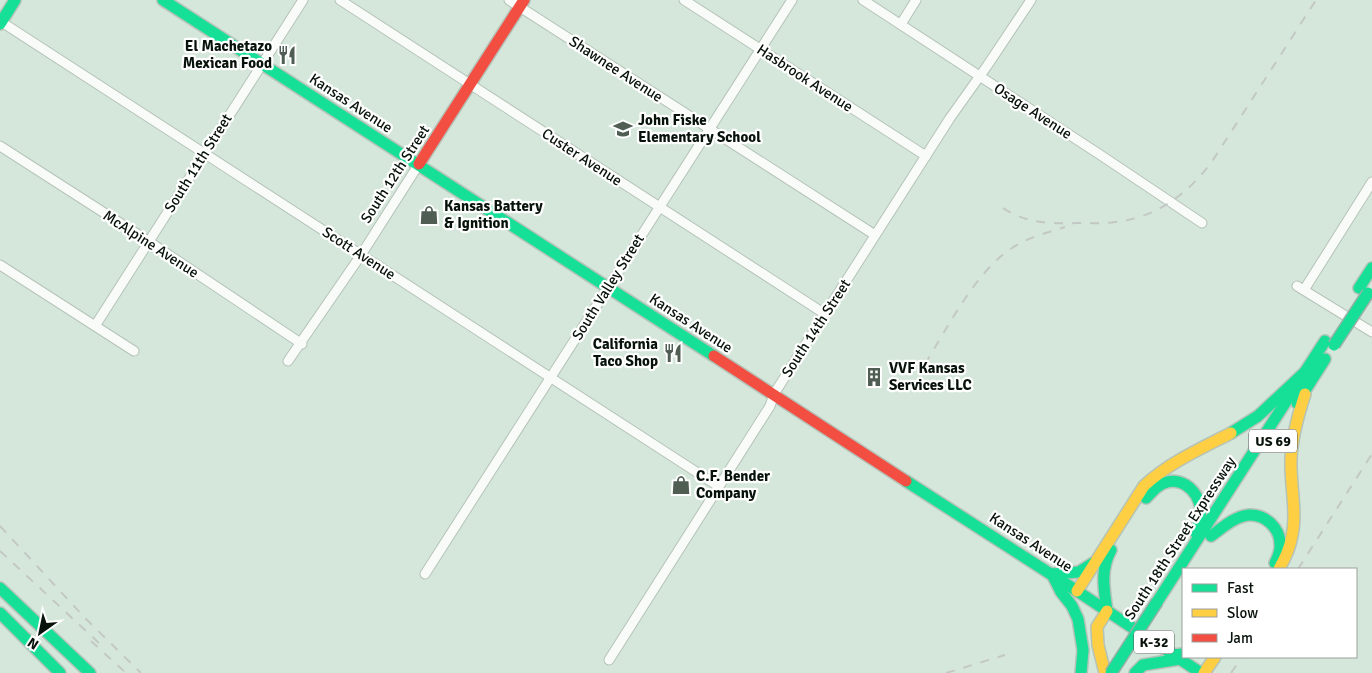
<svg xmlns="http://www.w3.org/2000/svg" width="1372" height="673" font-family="Signika,sans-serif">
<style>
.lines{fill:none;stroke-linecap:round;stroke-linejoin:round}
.street-casing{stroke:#b5c3b8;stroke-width:11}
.fast-casing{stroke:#b5c3b8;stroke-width:14}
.slow-casing{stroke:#b5c3b8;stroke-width:14}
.jam-casing{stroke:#b5c3b8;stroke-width:14}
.street{stroke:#f9fbf9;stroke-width:9}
.fast{stroke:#16e098;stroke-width:11}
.slow{stroke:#ffcf43;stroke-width:11}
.jam{stroke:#f24e42;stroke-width:11}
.rail{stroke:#c3c8c4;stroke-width:2;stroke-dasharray:9 9;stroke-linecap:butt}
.fast-bridge-casing{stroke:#96b0a7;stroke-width:14;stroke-linecap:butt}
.fast-bridge{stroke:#16e098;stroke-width:11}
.labels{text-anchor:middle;stroke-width:4.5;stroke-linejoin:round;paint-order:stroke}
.shield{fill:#fff;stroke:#515954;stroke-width:1}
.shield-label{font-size:14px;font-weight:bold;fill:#07120a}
.poi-label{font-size:15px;font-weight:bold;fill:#07120a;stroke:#fff;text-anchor:start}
.street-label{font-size:15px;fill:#07120a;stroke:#fff}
</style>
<rect width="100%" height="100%" fill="#d5e7da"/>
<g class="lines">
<g class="street-casing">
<g id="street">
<polyline points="340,0 825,314"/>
<polyline points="509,0 875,235"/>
<polyline points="684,0 926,156"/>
<polyline points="863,0 1099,154 1202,223"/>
<polyline points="0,21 718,486"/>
<polyline points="901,24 916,0"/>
<polyline points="0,146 148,241 302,344"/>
<polyline points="0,265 134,351"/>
<polyline points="1297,286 1372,332"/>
<polyline points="1304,290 1372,182"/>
<polyline points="95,326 303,0"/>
<polyline points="288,361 361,255 419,164"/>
<polyline points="425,574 792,0"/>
<polyline points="609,660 770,406 774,394 950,118 987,66 1031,0"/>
</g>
</g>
<g class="fast-casing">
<g id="fast">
<polyline points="163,0 714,356"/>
<polyline points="0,24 15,0"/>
<polyline points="1359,288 1372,268"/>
<polyline points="1297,403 1325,359"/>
<polyline points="1231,433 1258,416 1305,372"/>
<polyline points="906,481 1077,591"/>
<path d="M1146,498C1152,492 1156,486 1164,483C1185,475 1204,497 1200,517C1200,522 1197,527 1195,532"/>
<path d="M1211,536C1222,528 1235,516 1249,515C1265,514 1280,528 1280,544C1281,551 1278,557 1275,563"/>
<polyline points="0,588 90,673"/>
<polyline points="1077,591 1201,673"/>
<polyline points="1157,602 1325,341"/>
<path d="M1107,611C1104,589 1100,570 1111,550"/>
<polyline points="0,613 60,673"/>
<polyline points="1173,655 1183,654"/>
<polyline points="1081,673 1083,650 1078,619 1072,606 1061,592 1052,574 1079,572 1095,562"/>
<polyline points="1135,673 1143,665 1180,659"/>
</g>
</g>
<g class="slow-casing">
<g id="slow">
<path d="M1279,569C1284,560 1289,551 1291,540C1298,514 1290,486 1291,459C1292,436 1298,415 1305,394"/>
<path d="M1077,591L1144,486C1170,462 1200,449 1231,433"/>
<polyline points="1105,673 1098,645 1097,627 1107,611"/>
<polyline points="1204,673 1215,657"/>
</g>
</g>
<g class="jam-casing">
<g id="jam">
<polyline points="419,164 524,0"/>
<polyline points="714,356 906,481"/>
</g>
</g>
<use href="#street" class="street"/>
<use href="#fast" class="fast"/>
<use href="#slow" class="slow"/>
<use href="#jam" class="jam"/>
<g class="rail">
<path d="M1003,208C1025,223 1050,224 1077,223C1090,223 1103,224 1115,222C1157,218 1190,192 1213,160L1316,0"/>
<path d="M925,364C948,327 976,271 1012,248C1028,237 1047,233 1065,227"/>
<polyline points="0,526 85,618 141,673"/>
<polyline points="0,551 99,643"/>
<polyline points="1298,569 1372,454"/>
<polyline points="91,641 126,673"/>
<polyline points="946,673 1005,655"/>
<polyline points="1231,673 1242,657"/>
</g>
<g class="fast-bridge-casing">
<g id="fast-bridge">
<polyline points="1334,345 1368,293"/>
<polyline points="1111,673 1157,602"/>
</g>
</g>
<use href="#fast-bridge" class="fast-bridge"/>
</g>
<defs>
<g id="restaurant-bare" transform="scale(1.5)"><path d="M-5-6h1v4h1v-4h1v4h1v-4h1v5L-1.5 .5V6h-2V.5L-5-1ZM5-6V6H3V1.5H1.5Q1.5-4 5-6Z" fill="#4f5d53" stroke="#fff" stroke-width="2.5" paint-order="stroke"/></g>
<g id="school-bare" transform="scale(1.5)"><path d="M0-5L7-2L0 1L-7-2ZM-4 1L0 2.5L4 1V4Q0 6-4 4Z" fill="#4f5d53" stroke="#fff" stroke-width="2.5" paint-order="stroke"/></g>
<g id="shop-bare" transform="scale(1.5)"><path d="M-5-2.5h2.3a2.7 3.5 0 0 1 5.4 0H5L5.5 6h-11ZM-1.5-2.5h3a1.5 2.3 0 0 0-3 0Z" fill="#4f5d53" stroke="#fff" stroke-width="2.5" paint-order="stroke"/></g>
<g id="building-bare" transform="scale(1.5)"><path d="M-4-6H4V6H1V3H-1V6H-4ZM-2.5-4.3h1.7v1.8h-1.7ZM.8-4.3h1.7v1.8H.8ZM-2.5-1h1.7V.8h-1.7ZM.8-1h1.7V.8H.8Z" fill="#4f5d53" stroke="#fff" stroke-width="2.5" paint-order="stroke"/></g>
</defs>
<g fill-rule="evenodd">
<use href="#restaurant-bare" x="287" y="55"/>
<use href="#school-bare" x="623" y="129"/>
<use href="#shop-bare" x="429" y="215"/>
<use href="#restaurant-bare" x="673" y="353"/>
<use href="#building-bare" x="874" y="377"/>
<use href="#shop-bare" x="681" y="485"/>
</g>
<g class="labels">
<g class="shield">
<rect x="1249" y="429.5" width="48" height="23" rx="4"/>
<rect x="1134" y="630.5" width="40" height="23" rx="4"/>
</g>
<g class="shield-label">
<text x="1273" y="446">US 69</text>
<text x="1154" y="647">K-32</text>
</g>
<g class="poi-label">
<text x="272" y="51" text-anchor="end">El Machetazo<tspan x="272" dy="17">Mexican Food</tspan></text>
<text x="638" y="125">John Fiske<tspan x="638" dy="17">Elementary School</tspan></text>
<text x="444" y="211">Kansas Battery<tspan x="444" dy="17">&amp; Ignition</tspan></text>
<text x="658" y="349" text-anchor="end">California<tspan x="658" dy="17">Taco Shop</tspan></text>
<text x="889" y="373">VVF Kansas<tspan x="889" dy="17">Services LLC</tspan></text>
<text x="696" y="481">C.F. Bender<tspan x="696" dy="17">Company</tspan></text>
</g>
<g class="street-label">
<text transform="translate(616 69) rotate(33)" y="5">Shawnee Avenue</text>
<text transform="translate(805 78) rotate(33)" y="5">Hasbrook Avenue</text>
<text transform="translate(351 103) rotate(33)" y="5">Kansas Avenue</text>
<text transform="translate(1033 111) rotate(33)" y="5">Osage Avenue</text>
<text transform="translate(582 157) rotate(33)" y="5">Custer Avenue</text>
<text transform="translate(198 163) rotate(-58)" y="5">South 11th Street</text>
<text transform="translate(395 174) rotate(-57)" y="5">South 12th Street</text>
<text transform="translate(151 244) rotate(33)" y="5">McAlpine Avenue</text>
<text transform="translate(359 253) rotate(33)" y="5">Scott Avenue</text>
<text transform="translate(608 287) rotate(-58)" y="5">South Valley Street</text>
<text transform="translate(691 323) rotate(33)" y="5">Kansas Avenue</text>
<text transform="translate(816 328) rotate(-57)" y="5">South 14th Street</text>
<text transform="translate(1180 538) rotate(-57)" y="5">South 18th Street Expressway</text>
<text transform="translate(1031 542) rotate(33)" y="5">Kansas Avenue</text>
</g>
</g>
<rect x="1182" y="568" width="175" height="90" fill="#ffffff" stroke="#9ca09d"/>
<rect x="1192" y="584" width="25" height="8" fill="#16e098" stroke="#9ca09d"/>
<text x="1227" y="593" font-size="15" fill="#07120a">Fast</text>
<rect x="1192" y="609" width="25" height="8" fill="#ffcf43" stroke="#9ca09d"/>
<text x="1227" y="618" font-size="15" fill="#07120a">Slow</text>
<rect x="1192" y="634" width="25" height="8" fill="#f24e42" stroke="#9ca09d"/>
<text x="1227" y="643" font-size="15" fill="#07120a">Jam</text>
<g transform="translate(40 633) rotate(213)" stroke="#ffffff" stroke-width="4" paint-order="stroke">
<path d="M0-4L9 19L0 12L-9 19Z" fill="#07120a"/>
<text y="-8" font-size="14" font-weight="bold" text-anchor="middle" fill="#07120a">N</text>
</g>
</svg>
